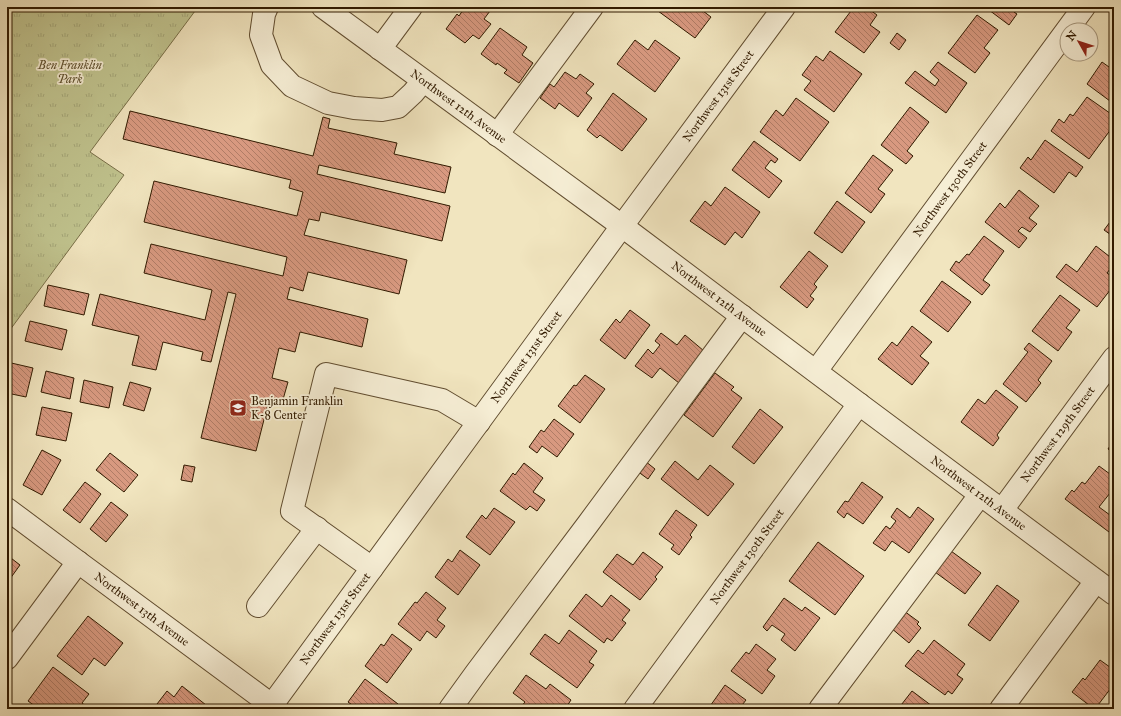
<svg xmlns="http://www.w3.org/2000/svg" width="1121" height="716" font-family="'IM FELL Great Primer',serif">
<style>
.park{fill:url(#park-tufts);stroke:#786e47}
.building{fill:url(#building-back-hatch);stroke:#311a00}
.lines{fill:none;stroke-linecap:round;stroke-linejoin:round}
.minor-casing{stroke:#614d30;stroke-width:24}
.minor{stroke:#f6eed5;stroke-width:22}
.labels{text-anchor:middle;stroke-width:3.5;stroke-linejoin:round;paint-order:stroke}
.park-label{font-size:12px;font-style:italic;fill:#5c4d2b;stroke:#f6eed5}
.street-label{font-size:12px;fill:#311a00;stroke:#f6eed5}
.poi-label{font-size:12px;fill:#311a00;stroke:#f6eed5;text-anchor:start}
</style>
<defs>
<pattern id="park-tufts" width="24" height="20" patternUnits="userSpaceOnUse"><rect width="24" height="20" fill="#c0c38e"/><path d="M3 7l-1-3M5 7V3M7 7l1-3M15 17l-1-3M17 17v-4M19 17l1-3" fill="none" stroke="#a5a779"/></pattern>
<pattern id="building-back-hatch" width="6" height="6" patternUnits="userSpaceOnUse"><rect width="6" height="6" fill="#d89980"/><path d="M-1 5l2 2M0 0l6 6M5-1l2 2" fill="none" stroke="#b07c66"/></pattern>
</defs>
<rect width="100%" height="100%" fill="#f1e5bf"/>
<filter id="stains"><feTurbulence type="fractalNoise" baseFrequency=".005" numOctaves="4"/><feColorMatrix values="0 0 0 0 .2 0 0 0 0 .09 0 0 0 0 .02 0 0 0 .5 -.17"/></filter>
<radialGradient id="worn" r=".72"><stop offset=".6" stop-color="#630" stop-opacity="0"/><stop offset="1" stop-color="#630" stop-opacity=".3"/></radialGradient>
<polygon class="park" points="7,7 198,7 90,152 124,175 7,334"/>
<g class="building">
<polygon points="465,7 493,7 484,19 491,24 479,39 473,35 465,43 446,29 457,14 459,16"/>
<polygon points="661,7 706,7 703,11 711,17 695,38 658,11"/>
<polygon points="854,7 866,7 877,15 870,25 880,32 864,53 835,32"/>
<polygon points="985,7 1018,7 1014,12 1017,14 1009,25"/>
<polygon points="977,15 998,30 984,48 990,53 975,73 948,53"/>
<polygon points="500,28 527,47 522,55 533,63 519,83 504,73 507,70 497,63 496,65 481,54"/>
<polygon points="897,33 906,40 899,50 890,43"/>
<polygon points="635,40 648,50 655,40 680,58 655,92 617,64"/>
<polygon points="830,51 862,74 834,112 804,90 811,81 802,75 816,56 823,61"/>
<polygon points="1114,61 1114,104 1087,84 1102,62 1109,67"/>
<polygon points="938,62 967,83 946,113 905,83 915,71 935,86 939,80 930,72"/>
<polygon points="565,72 576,79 580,74 594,84 586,93 592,98 578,117 559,103 555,109 540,98 550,84 554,87"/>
<polygon points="613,93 647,119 622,151 600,135 597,138 587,130"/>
<polygon points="1087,97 1114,116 1114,125 1089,159 1051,131 1059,119 1064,123 1070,114 1073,116"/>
<polygon points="796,98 829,122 800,161 760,132 776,110 783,116"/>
<polygon points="910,107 929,122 907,151 913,156 906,164 881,145"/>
<polygon points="130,111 313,156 323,117 330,119 328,128 397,143 394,154 451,167 445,193 319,165 317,174 450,206 442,241 321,212 319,221 309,219 304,235 407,260 399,294 308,272 303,291 290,287 287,299 368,319 362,347 300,332 295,352 279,348 272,378 288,382 282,403 269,400 256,451 201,438 236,294 228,292 211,362 201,360 203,352 163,342 156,370 132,365 139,336 92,325 100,294 205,320 212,290 144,273 151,244 283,276 287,257 144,222 154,181 297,216 303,192 289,188 291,180 123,139"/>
<polygon points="1045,140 1083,167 1076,177 1069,172 1054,193 1020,168 1028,157 1031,160"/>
<polygon points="754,141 778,159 775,163 771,160 765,168 782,181 769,198 732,170"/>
<polygon points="873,155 893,170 878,189 885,194 871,213 845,193"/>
<polygon points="725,187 760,212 742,238 735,232 725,245 690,221 705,201 711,206"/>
<polygon points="1019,190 1039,206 1029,218 1037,224 1033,228 1030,232 1022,227 1018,231 1027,238 1019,248 985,222 1000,203 1005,208"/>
<polygon points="837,201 865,222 842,253 814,233"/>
<polygon points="1113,218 1114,218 1114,237 1104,230"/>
<polygon points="984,236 1004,251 983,280 990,285 982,295 950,270 956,261 959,263 967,254 969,255"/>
<polygon points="1096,246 1114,260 1114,264 1107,273 1114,278 1114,285 1097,307 1056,277 1066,264 1077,272"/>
<polygon points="809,251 828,266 814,284 817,287 810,296 814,299 807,308 780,287"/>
<polygon points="942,281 971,302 948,332 920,311"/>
<polygon points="48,285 89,294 84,315 44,306"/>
<polygon points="1060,295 1080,310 1066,328 1072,332 1058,351 1032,331"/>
<polygon points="630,310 650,325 625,359 600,340 616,319 620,323"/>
<polygon points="30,321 67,330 62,350 25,341"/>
<polygon points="912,326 932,342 920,356 929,363 912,385 878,359 892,342 897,346"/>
<polygon points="661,333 677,345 685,335 704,351 679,383 660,368 652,378 635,366 648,349 653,354 660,345 655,341"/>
<polygon points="1029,343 1052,361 1038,380 1041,383 1026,402 1003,384 1028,352 1024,349"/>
<polygon points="7,362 33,368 26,397 7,393"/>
<polygon points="46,371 74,378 70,399 41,392"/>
<polygon points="715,373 734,387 731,390 742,398 713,437 684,415"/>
<polygon points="585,375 605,389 580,423 558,406 574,385 576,386"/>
<polygon points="84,380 113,387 109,408 80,402"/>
<polygon points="130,382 151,388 144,411 123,405"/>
<polygon points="996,390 1018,407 997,435 999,438 993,446 961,422 978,399 985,404"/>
<polygon points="42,407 72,413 66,441 36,435"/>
<polygon points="760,409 783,427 754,464 732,447"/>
<polygon points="554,419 574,434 557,457 542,446 537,453 529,447 541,430 544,432"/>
<polygon points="1114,440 1114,453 1108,449"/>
<polygon points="42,450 61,460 42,495 23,485"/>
<polygon points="110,453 138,475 124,492 96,470"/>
<polygon points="645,461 655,469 648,479 637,471"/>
<polygon points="675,461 698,480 710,465 734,484 708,516 661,479"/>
<polygon points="524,463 543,478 533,492 545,500 537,511 530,506 526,510 500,491 513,473 515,475"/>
<polygon points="184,465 195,467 192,482 181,480"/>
<polygon points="1099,466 1114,477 1114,488 1099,507 1114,518 1113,535 1065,499 1072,490 1074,492 1082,482 1085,484"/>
<polygon points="85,482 101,494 80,523 63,510"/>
<polygon points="862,482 883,497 863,524 847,513 844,518 837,512 845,501 848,502"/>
<polygon points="111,502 128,515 106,542 90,529"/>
<polygon points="918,507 934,519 909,553 892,541 885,551 873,543 886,526 890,529 896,521 891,517 897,508 910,518"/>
<polygon points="494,508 515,522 490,555 466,537 482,515 486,519"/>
<polygon points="676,510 697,525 690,535 692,537 679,555 671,549 674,545 659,534"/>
<polygon points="818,542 864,576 835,615 789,581"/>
<polygon points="460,550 480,565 458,595 435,577 448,559 452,562"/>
<polygon points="951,551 981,573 965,594 935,572"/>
<polygon points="643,552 663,567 655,577 657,579 640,600 603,572 617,554 633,565"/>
<polygon points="7,555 20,565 7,583"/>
<polygon points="997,585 1019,601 990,641 968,625"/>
<polygon points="426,592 446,608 437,620 445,626 436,638 427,631 420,641 398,624 415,602 417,603"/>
<polygon points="586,594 602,607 611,595 630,610 622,620 626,623 612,641 607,638 604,643 569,616"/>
<polygon points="784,598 802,611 805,607 820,618 795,651 781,640 785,634 772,625 767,631 763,627"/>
<polygon points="904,611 919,622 917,624 921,628 909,643 891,628"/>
<polygon points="88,616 123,643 105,666 94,658 82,675 57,656"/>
<polygon points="569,630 597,651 589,662 594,665 577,688 530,654 545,634 559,644"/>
<polygon points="392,634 412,649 387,683 365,666 381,644 384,646"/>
<polygon points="934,640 965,664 957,675 963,679 952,694 948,691 945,695 905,666 918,650 923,654"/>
<polygon points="756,644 776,659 767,670 775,676 762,694 731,671 746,652 749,654"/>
<polygon points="1100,660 1114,670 1114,684 1095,709 1094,709 1072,692 1083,678 1085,680"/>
<polygon points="53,667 89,694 82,703 87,707 85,709 39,709 28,701"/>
<polygon points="526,675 546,689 550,684 571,700 565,709 523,709 521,707 525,702 513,693"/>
<polygon points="365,679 398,704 394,709 358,709 348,702"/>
<polygon points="725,685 746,700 739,709 708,709"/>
<polygon points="182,686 206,705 202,709 164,709 157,704 167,691 174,697"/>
<polygon points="912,691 932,706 930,709 898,709"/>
</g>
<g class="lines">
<g class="minor-casing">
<g id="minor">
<polyline points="267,7 264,14 261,35 272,65 292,86 328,103 354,108 382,110 398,107 413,93 423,81"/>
<path id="s1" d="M323,7L622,226L859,404L1114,594"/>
<polyline points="380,49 411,7"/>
<polyline points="497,135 592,7"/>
<path id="s2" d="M816,371L1084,7"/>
<path id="s3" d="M7,509L78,562L277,709"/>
<path id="s4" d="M1002,510L1114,358"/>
<polyline points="372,568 292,511 326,374 442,400 479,422"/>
<polyline points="258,606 317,528"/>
<polyline points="7,658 78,562"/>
<path id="s5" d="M269,709L622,226L784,7"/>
<polyline points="450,709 476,673 588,524 742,316"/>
<path id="s6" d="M635,709L859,404"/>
<polyline points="820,709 980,495"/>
<polyline points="1001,709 1096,581"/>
</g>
</g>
<use href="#minor" class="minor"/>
</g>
<defs>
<g id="school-square" transform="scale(0.9)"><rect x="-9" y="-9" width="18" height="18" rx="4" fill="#8f2418" stroke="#f6eed5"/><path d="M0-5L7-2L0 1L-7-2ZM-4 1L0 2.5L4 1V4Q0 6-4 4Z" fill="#fff"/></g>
</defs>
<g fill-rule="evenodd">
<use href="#school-square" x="238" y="408"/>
</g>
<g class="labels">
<g class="park-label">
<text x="70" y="69">Ben Franklin<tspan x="70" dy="14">Park</tspan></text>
</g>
<g class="street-label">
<text dy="4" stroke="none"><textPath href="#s5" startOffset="760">Northwest 131st Street</textPath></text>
<text dy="4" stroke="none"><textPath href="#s1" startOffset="168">Northwest 12th Avenue</textPath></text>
<text dy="4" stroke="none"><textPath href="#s2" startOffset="226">Northwest 130th Street</textPath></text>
<text dy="4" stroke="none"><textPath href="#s1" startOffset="492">Northwest 12th Avenue</textPath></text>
<text dy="4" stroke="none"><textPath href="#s5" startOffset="436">Northwest 131st Street</textPath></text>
<text dy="4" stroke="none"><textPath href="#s4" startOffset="94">Northwest 129th Street</textPath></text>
<text dy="4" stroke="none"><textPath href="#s1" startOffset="816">Northwest 12th Avenue</textPath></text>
<text dy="4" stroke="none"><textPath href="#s6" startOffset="189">Northwest 130th Street</textPath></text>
<text dy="4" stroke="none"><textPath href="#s3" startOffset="168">Northwest 13th Avenue</textPath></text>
<text dy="4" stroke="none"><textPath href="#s5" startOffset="112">Northwest 131st Street</textPath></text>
</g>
<g class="poi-label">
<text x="251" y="405">Benjamin Franklin<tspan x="251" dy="14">K-8 Center</tspan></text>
</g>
</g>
<rect width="1121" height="716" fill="none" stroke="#f1e5bf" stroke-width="24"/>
<rect x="8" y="8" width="1105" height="700" fill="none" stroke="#311a00" stroke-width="2"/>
<rect x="12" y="12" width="1097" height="692" fill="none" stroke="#311a00"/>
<g transform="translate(1079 42) rotate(309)"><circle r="19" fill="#f6eed5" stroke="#a79980"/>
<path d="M0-3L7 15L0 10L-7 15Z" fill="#8f2418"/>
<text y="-6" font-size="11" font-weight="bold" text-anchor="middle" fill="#311a00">N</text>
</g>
<rect width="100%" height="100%" filter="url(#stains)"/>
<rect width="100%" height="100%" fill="url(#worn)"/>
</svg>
